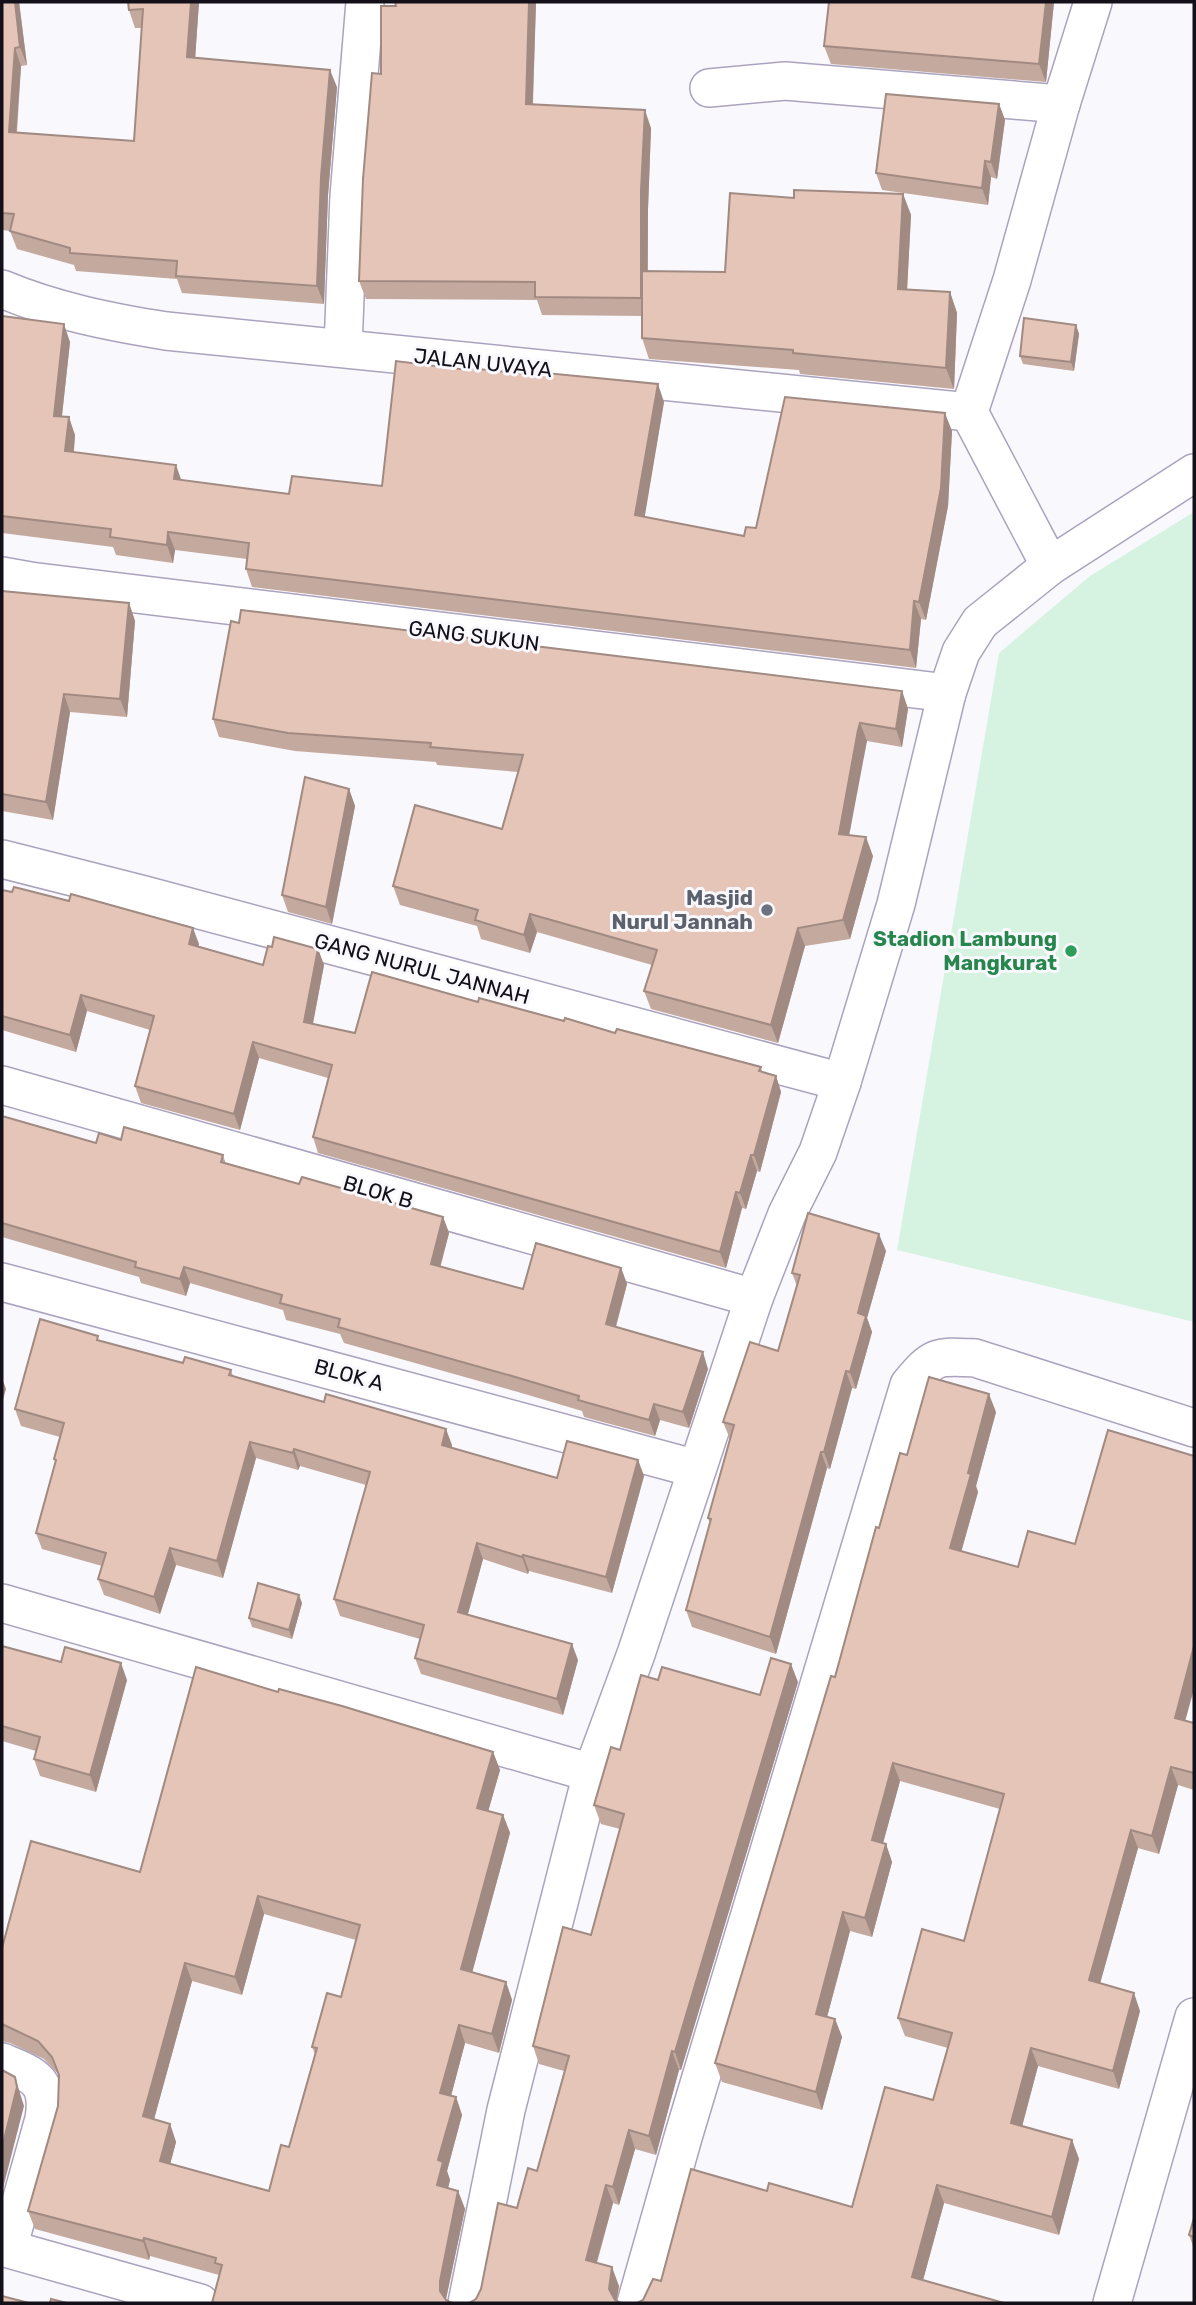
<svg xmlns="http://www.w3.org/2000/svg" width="1196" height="2305" font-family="Rubik,sans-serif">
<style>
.green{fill:#d6f3e2}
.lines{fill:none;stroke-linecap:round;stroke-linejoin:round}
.street-casing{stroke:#aba3be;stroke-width:40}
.street{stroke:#fff;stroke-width:37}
.wall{fill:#c4a99e;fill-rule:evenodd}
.shaded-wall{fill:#a08a81}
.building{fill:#e4c5b8;stroke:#a08a81;stroke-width:2;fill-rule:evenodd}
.worship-dot{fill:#6b7280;stroke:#f9f8fd;stroke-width:2.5}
.leisure-dot{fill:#2e9e5b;stroke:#f9f8fd;stroke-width:2.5}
.labels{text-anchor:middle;stroke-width:6;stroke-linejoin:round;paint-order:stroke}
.street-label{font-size:21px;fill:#13101a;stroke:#f9f8fd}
.worship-label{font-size:21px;font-weight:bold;fill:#5b616d;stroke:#f9f8fd;text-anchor:end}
.leisure-label{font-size:21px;font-weight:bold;fill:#27864d;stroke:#f9f8fd;text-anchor:end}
</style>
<rect width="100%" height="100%" fill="#f9f8fd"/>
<polygon class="green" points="1194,512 1194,1322 897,1250 999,653 1090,576"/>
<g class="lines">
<g class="street-casing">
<g id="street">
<polyline points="709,88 785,81 1061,104"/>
<path d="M2,289C54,311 110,322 166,331L969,412"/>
<polyline points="343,348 349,196 365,2"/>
<polyline points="969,412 1012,280 1061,104 1093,2"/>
<polyline points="969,412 1050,566 1194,473"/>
<polyline points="2,576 30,581 947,693"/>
<polyline points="2,859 144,895 842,1082"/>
<polyline points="2,1085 754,1298"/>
<polyline points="2,1282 697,1469"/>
<polyline points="2,1603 592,1773"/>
<path d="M2,2062C34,2075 50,2080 44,2119L8,2248"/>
<polyline points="2,2247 200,2303"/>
<polyline points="467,2303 506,2110 592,1773 636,1654 754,1298 787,1214 818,1152 842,1082 896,904 947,693 961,652 980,622 1050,566"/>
<path d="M636,2303L684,2134L909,1385C934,1355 936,1356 975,1358L1194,1428"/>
<polyline points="1112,2303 1194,2017"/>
</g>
</g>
<use href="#street" class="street"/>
</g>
<g class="wall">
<polygon points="2,2 19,2 27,65 21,66 17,133 134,141 142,28 135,28 129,10 128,2 199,2 195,58 337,87 328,195 324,304 182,293 177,279 76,271 74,265 17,249 10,231 2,230"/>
<polygon points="395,2 536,2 533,105 651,128 648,209 648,271 725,272 794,198 903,194 911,215 907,289 950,292 957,313 954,389 800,374 799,370 649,359 642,338 642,316 542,315 537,300 366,299 359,281 381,74 396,6"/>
<polygon points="1054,2 1046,82 831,64 824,46"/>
<polygon points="999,104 1005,120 997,179 991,177 988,205 882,190 876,173"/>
<polygon points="2,316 70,342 62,416 75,435 74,452 181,480 289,494 382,486 664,402 644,517 744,536 756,528 952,431 948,506 926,620 921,619 916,668 252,587 246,569 247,559 175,550 173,563 116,555 113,547 2,533"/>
<polygon points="1076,325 1079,334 1074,371 1023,364 1020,356"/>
<polygon points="2,591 129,603 135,621 127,717 70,712 53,820 2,811"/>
<polygon points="239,623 902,691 908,709 902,747 867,741 864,748 849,835 873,856 850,939 805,946 778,1043 651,1009 644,991 652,965 537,932 530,953 481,939 477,926 400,905 393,886 502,829 518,772 437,765 436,762 295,751 219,737 213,719"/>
<polygon points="349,789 355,806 332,924 288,912 282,895"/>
<polygon points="2,890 199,944 198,946 263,965 272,947 318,949 324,965 313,1024 355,1033 478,1002 761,1067 762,1072 776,1076 781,1092 760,1172 757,1171 746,1209 742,1208 726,1268 318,1153 313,1137 328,1078 259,1058 240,1130 141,1103 135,1086 150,1030 87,1011 76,1052 2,1030"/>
<polygon points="2,1106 4,1111 3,1116 96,1143 121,1140 223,1155 226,1164 299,1184 443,1217 449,1233 440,1266 523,1289 621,1268 627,1284 616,1327 708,1369 689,1428 660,1420 655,1436 584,1417 582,1411 518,1392 344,1343 340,1334 286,1320 283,1310 190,1283 186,1296 141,1283 139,1277 2,1237"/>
<polygon points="886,1251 867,1318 872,1332 856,1389 852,1388 830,1469 827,1468 776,1654 692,1627 686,1610 710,1523 708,1518 730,1439 723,1422 778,1351 797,1286 792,1273"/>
<polygon points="100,1341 183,1363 231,1370 233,1376 452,1445 452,1448 557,1478 638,1460 644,1476 612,1593 529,1571 528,1574 483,1559 468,1614 578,1660 563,1715 421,1674 415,1658 420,1639 340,1616 334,1599 366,1485 300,1466 298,1470 256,1458 223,1578 176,1565 160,1614 104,1595 98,1579 102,1566 42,1549 36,1533 56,1463 54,1459 60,1437 21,1426 15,1409"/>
<polygon points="996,1412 976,1486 978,1492 961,1551 1186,1721 1194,1723 1194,1790 1178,1785 1159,1854 1138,1848 1100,1983 1140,2011 1119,2089 1038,2066 1022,2126 1072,2140 1079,2159 1059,2235 944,2203 923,2280 643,2300 661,2281 767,2191 852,2207 933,2100 948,2048 905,2036 898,2018 964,1941 1000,1809 900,1781 883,1843 886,1844 892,1862 872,1937 850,1931 827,2017 835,2019 842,2037 822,2110 722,2082 715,2063 835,1677 879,1528 907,1455"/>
<polygon points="302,1603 292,1639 252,1627 249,1618"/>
<polygon points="2,1646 127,1680 96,1792 40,1776 34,1759 36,1751 2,1741"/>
<polygon points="658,1680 760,1695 798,1682 681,2070 679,2070 656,2155 635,2149 619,2205 613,2203 597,2263 619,2286 617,2301 476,2299 517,2208 537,2171 564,2071 539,2064 533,2046 591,1935 620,1829 601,1824 594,1805 620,1750"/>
<path d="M278,1692L493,1752L500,1770L488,1811L503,1815L510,1833L472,1972L506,1982L512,2000L499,2053L465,2043L451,2096L456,2097L462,2115L447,2171L450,2180L448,2188L458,2191L465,2209L446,2299L219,2275L150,2256L149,2260L35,2229L28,2211L58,2106L59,2075L44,2059L10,2043L2,2041V1948L140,1872ZM264,1914L356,1940L341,1997L312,2047L315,2054L289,2147L269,2191L170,2164L176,2142L170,2124L154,2119L192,1981L242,1995Z"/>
<polygon points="1194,2218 1194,2249 1189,2235"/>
</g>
<g class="shaded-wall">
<polygon points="15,2 19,2 27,65 20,47"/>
<polygon points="191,2 199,2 194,75 187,57"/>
<polygon points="529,2 536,2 532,122 526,104"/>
<polygon points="1046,2 1054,2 1046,82 1039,64"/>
<polygon points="15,48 21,66 15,150 9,132"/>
<polygon points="330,70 337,87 328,195 324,304 317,286 321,177"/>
<polygon points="999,104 1005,120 997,179 991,162"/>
<polygon points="645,110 651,128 648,209 647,316 641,298 641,191"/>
<polygon points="985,161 991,177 988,205 982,188"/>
<polygon points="903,194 911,215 906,310 898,289"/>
<polygon points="950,292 957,313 954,389 946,368"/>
<polygon points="64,324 70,342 60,433 54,416"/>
<polygon points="1076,325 1079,334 1074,371 1071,362"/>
<polygon points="658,384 664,402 642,533 635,515"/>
<polygon points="945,413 952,431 948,506 926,620 919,602"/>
<polygon points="69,417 75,435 72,469 65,451"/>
<polygon points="176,465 182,482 174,479"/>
<polygon points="168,532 175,550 173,563 167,545"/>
<polygon points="914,601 921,619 916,668 910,650"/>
<polygon points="129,603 135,621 127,717 120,699"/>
<polygon points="902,691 908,709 902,747 896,729"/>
<polygon points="64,694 70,712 53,820 46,802"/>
<polygon points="860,723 867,741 846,852 839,834"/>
<polygon points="349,789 355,806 332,924 326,907"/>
<polygon points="866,837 873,856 850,939 843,920"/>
<polygon points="530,914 537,932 530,953 524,935"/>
<polygon points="193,928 199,944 195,960 189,944"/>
<polygon points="798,928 805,946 778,1043 771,1025"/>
<polygon points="318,949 324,965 310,1038 304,1022"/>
<polygon points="81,995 87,1011 76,1052 70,1035"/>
<polygon points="253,1042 259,1058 240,1130 234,1114"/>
<polygon points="776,1076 781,1092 760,1172 754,1155"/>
<polygon points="751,1155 757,1171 746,1209 740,1193"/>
<polygon points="736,1192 742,1208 726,1268 720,1252"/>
<polygon points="443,1217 449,1233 437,1280 431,1264"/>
<polygon points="879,1234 886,1251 867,1318 872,1332 856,1389 850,1372 858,1313"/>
<polygon points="184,1267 190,1283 186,1296 180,1279"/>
<polygon points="621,1268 627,1284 612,1340 606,1324"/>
<polygon points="703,1352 708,1369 689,1428 683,1412"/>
<polygon points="846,1371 852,1388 830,1469 824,1452"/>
<polygon points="2,1378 6,1389 2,1403"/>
<polygon points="989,1394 996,1412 976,1486 978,1492 957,1567 950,1548 968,1473"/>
<polygon points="654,1404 660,1420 655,1436 649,1420"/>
<polygon points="446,1429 452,1445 448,1462 442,1445"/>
<polygon points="250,1442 256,1458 223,1578 217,1561"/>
<polygon points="294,1449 300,1466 298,1470 293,1453"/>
<polygon points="821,1452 827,1468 776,1654 770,1637"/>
<polygon points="638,1460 644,1476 612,1593 606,1577"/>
<polygon points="477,1543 483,1559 464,1628 458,1612"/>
<polygon points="170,1548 176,1565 160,1614 154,1597"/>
<polygon points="523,1555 529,1571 528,1574 522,1557"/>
<polygon points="299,1595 302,1603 292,1639 289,1630"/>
<polygon points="572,1644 578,1660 563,1715 557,1699"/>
<polygon points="1194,1646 1194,1689 1181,1736 1175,1718"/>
<polygon points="121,1663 127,1680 96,1792 90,1775"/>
<polygon points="791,1664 798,1682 681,2070 675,2052"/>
<polygon points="493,1752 500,1770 484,1826 477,1808"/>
<polygon points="893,1763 900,1781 879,1858 872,1840"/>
<polygon points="1171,1767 1178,1785 1159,1854 1152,1836"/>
<polygon points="503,1815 510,1833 468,1988 461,1969"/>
<polygon points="1131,1830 1138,1848 1096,1998 1089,1980"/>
<polygon points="886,1844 892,1862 872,1937 865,1918"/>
<polygon points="258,1896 264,1914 242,1995 235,1977"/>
<polygon points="843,1912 850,1931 823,2032 816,2014"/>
<polygon points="185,1963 192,1981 150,2134 143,2116"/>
<polygon points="506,1982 512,2000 499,2053 492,2034"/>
<polygon points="1134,1993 1140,2011 1119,2089 1113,2071"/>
<polygon points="835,2019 842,2037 822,2110 816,2092"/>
<polygon points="459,2025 465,2043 447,2111 440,2093"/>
<polygon points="1031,2048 1038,2066 1018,2142 1011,2123"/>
<polygon points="672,2051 679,2070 656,2155 649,2136"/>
<polygon points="15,2077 24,2106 2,2192 2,2148"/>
<polygon points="456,2097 462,2115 447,2171 450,2180 444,2204 437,2185 438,2160"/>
<polygon points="170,2124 176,2142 166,2180 160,2161"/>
<polygon points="629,2130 635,2149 619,2205 613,2187"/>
<polygon points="1072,2140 1079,2159 1059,2235 1052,2217"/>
<polygon points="606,2185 613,2203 592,2278 586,2260"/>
<polygon points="937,2185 944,2203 919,2295 912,2277"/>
<polygon points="458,2191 465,2209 446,2299 447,2303 440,2291 440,2281"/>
<polygon points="144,2238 150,2256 149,2260 143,2241"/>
<polygon points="612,2267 619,2286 616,2303 609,2289"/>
</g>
<g class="building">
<polygon points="2,2 15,2 20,47 15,48 9,132 134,141 143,9 129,10 128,2 191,2 187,57 330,70 321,177 317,286 176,276 177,261 70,253 70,248 10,231 14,214 2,213"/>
<polygon points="395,2 529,2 526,104 645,110 641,191 641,298 535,297 535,282 359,281 363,179 372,73 381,74 381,6 396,6"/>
<polygon points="829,2 1046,2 1039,64 824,46"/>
<polygon points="886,94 999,104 991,162 985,161 982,188 876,173"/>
<polygon points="794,190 903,194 898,289 950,292 946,368 793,353 793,350 642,338 642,271 725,272 730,193 794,198"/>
<polygon points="2,316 64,324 54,416 69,417 65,451 176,465 174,479 289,494 292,476 382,486 396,361 468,370 469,368 536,375 536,372 658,384 635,515 744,536 746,527 756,528 785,397 945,413 941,488 919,602 914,601 910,650 246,569 249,543 168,532 167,545 110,537 111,529 2,516"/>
<polygon points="1024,318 1076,325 1071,362 1020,356"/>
<polygon points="2,591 129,603 120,699 64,694 46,802 2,794"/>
<polygon points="241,610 902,691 896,729 860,723 858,730 839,834 866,837 843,920 798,928 771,1025 644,991 657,950 530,914 524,935 475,920 478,910 393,886 415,805 502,829 523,755 430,747 431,743 288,733 213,719 231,621 239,623"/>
<polygon points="305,777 349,789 326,907 282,895"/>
<polygon points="14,887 69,901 71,894 193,928 189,944 263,965 268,946 272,947 274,937 318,949 304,1022 355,1033 372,972 478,1002 479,998 564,1021 565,1018 615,1033 617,1029 761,1067 759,1071 776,1076 754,1155 751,1155 740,1193 736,1192 720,1252 313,1137 332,1065 253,1042 234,1114 135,1086 154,1016 81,995 70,1035 2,1016 2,890 12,892"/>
<polygon points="2,1116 96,1143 99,1133 121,1140 124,1127 223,1155 221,1162 299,1184 302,1177 443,1217 431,1264 523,1289 536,1243 621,1268 606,1324 703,1352 683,1412 654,1404 649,1420 578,1400 579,1396 512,1376 338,1327 340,1319 280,1303 282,1295 184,1267 180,1279 135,1267 136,1262 2,1223"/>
<polygon points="808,1213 879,1234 858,1313 866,1316 850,1372 846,1371 824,1452 821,1452 770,1637 686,1610 711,1519 708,1518 734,1425 723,1422 750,1342 778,1351 800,1275 792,1273"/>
<polygon points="40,1319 98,1336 97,1340 183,1363 185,1357 231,1370 229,1375 324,1402 326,1394 446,1429 442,1445 557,1478 567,1441 638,1460 606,1577 523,1555 522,1557 477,1543 458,1612 572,1644 557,1699 415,1658 424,1625 334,1599 370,1472 294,1449 293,1453 250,1442 217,1561 170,1548 154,1597 98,1579 106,1553 36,1533 56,1460 54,1459 64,1423 15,1409"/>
<polygon points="929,1377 989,1394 968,1473 971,1474 950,1548 1018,1567 1028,1531 1075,1544 1108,1430 1194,1456 1194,1646 1175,1718 1194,1723 1194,1773 1171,1767 1152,1836 1131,1830 1089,1980 1134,1993 1113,2071 1031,2048 1011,2123 1072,2140 1052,2217 937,2185 912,2277 1004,2303 637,2303 643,2300 653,2279 661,2281 691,2169 767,2191 769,2183 852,2207 885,2087 933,2100 952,2033 898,2018 922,1929 964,1941 1004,1794 893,1763 872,1840 886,1844 865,1918 843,1912 816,2014 835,2019 816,2092 715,2063 831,1676 835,1677 876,1527 879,1528 900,1453 907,1455"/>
<polygon points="258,1583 299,1595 289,1630 249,1618"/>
<polygon points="2,1646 61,1662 65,1647 121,1663 90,1775 34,1759 40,1737 2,1726"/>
<polygon points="771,1658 791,1664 675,2052 672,2051 649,2136 629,2130 613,2187 606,2185 586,2260 612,2267 609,2289 615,2300 621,2303 469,2303 476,2299 481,2289 498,2203 517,2208 528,2168 537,2171 569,2056 533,2046 563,1927 591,1935 624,1814 594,1805 611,1747 620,1750 641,1675 658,1680 662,1667 760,1695"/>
<path d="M196,1667L278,1692L279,1689L342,1706L493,1752L477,1808L503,1815L461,1969L506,1982L492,2034L459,2025L440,2093L456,2097L438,2160L443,2162L437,2185L458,2191L440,2281V2291L446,2300L452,2303H212L222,2265L215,2263L216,2258L144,2238L143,2241L28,2211L58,2106L59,2075L52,2057L38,2041L2,2024V1948L31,1841L140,1872ZM258,1896L360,1925L341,1997L327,1993L312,2047L317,2048L289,2147L281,2145L269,2191L160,2161L170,2124L143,2116L185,1963L235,1977Z"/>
<polygon points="2,2070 15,2077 17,2087 2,2148"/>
<polygon points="1194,2218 1194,2237 1189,2235"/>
<polygon points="2,2296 29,2303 2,2303"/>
<polygon points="51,2299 67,2303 50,2303"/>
</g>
<circle class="worship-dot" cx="767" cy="910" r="7"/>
<circle class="leisure-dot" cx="1071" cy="951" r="7"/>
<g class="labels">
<g class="street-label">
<text transform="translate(483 363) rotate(6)" y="7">JALAN UVAYA</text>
<text transform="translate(474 636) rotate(7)" y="7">GANG SUKUN</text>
<text transform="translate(422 969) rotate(15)" y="7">GANG NURUL JANNAH</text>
<text transform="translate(378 1192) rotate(16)" y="7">BLOK B</text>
<text transform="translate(349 1375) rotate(15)" y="7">BLOK A</text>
</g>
<g class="worship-label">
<text x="753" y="905">Masjid<tspan x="753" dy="24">Nurul Jannah</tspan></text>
</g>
<g class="leisure-label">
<text x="1057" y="946">Stadion Lambung<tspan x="1057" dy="24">Mangkurat</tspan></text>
</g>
</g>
<rect width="1196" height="2305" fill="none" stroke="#13101a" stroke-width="7"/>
</svg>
